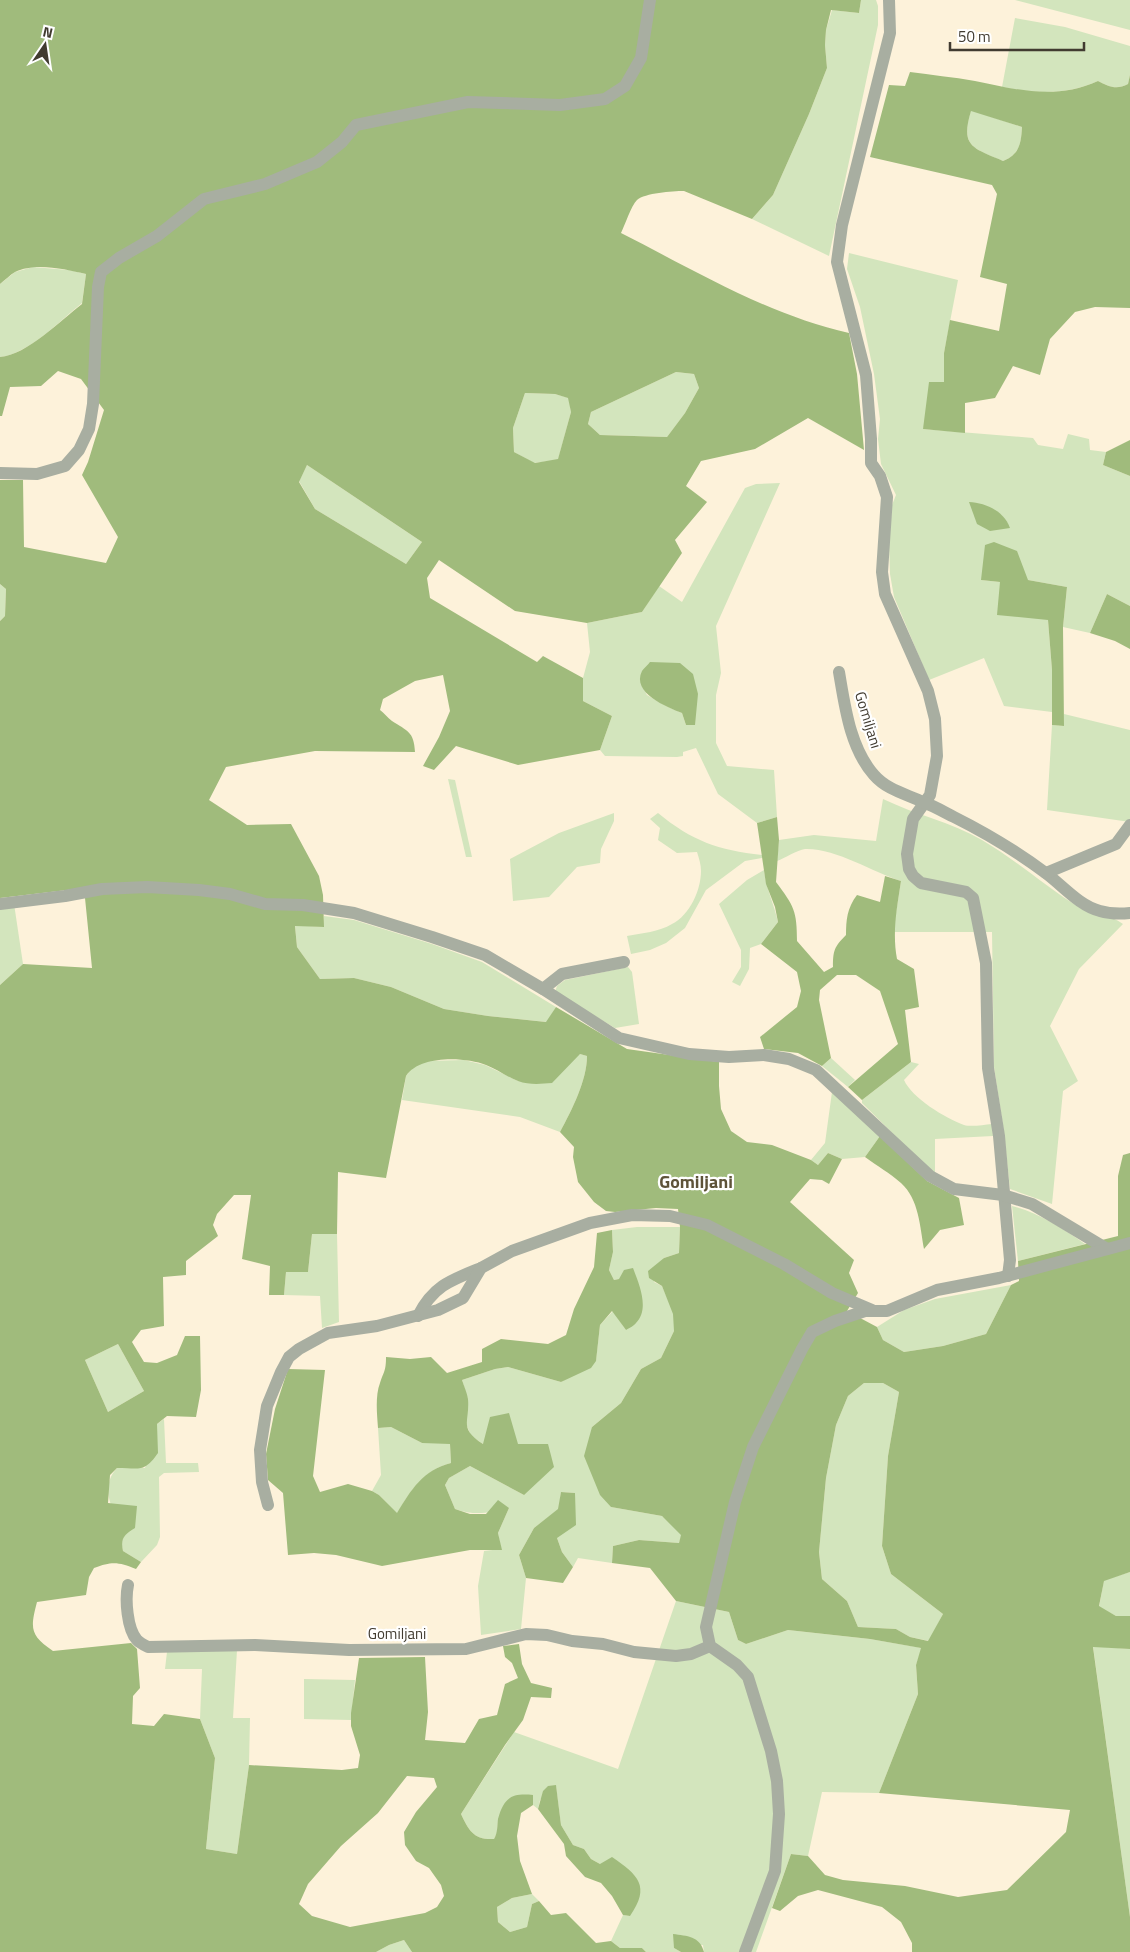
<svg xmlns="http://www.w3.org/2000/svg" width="1130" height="1952" font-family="'Titillium Web',sans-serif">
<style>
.green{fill:#d3e5bd;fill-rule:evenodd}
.forest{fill:#a0bb7c;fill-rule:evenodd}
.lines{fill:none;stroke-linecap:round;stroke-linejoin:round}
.minor{stroke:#a8aea1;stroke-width:12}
.labels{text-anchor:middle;stroke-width:4.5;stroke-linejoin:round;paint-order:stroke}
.street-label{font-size:15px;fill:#413b30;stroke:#fff}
.quarter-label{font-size:18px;font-weight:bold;fill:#5e5339;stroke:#fff}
</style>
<rect width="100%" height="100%" fill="#fdf2da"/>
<g class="green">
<polygon points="861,0 876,0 878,6 878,25 829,256 752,219 773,195 809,114 827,68 825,45 826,30 832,10 859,13"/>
<polygon points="1015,0 1130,0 1130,30"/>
<path d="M1015,18L1065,27L1130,46V75L1128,84C1117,90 1109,87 1098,81C1067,95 1035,94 1002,87Z"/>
<path d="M971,110L1022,127C1021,144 1020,154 1003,161C973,148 960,147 971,110Z"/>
<polygon points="849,253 958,280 944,353 944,382 923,429 1033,438 1038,445 1063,449 1068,434 1089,439 1090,450 1106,452 1103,465 1130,476 1130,606 1107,594 1090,633 1063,627 1067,587 1028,580 981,580 1000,582 1048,620 1052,670 1052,712 1004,706 984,658 929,680 894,597 890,574 889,543 892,505 896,495 881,464 878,439 880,419 874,374 860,307 847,269"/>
<path d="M33,267L69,270L86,274L82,303C61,320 27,355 0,357V284L15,272Z"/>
<polygon points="676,372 694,374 699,388 685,413 667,437 600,435 588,424 591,412"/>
<polygon points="525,393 555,394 569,398 571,412 558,460 534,463 514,452 513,428"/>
<polygon points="307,465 422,542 406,564 315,509 299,481"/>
<path d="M780,483L716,626L721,673L716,695V743L727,766L774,770L777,817L757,823L718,794L696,748L683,752V756L677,757L605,756L600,750L612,716L583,701V678L590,652L587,623L642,612L659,586L682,602L745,488L756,484ZM641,684L698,694L686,725L682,713L666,706L647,695Z"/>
<polygon points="0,584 6,589 5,616 0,621"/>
<polygon points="1064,714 1130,730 1130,822 1047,810 1052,725 1064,726"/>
<polygon points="448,779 455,780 472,857 466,857"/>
<path d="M883,799C916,815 951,822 982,840C1016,860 1046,887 1080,908C1093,915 1110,914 1123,924L1079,969L1050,1026L1078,1081L1063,1091L1052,1204L1010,1189L1004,1132L994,1067L992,932H893L901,881C872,872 836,848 805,849C797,850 785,858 777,861L779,840L814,835L876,841Z"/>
<polygon points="614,813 614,821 601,849 600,863 577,867 549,897 513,901 510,859 559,833"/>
<path d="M658,813C692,841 718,850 762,855V858L745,861L706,890L685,928L666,943L650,950L631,954L627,936C642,933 659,932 672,924C690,915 701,890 701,871C701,865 699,858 697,852L677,853L658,840L660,828L650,819Z"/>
<path d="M764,870C766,888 774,904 778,922L761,944L750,948L749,969L740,986L732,982L741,967V950L719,904L747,880Z"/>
<polygon points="13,897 23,964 0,985 0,898"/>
<polygon points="324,916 354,920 432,944 482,962 556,1007 547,1022 488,1016 444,1009 391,987 354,978 320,979 297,947 295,925 323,927"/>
<polygon points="628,967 632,972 639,1024 615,1028 555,992 557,986 565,980"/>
<path d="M580,1054L587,1056C587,1080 572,1110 560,1132L520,1117L402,1100L406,1076L412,1068L426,1061L464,1060L485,1065L518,1081Z"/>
<polygon points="831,1058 855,1080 848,1087 822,1066"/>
<path d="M911,1062L919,1064L904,1080C912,1098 945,1118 964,1125C971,1127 983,1125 992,1124L993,1136L935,1139V1175L862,1103V1100Z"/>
<polygon points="832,1092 880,1136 865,1157 842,1159 828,1153 818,1165 811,1160 825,1143"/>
<path d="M1012,1206C1039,1213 1062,1228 1085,1244L1018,1261Z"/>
<path d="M637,1227H680L679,1253L664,1258L654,1282L662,1286L674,1314V1331L661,1358L641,1369L621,1403L592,1427L611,1507L662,1516L682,1534L679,1543L639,1540L613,1546L612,1563L578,1558L573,1567L562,1552L557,1538L575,1493L561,1492L559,1509L534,1528L519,1555L526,1578L521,1629L481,1635L478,1586L484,1551L501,1549L498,1533L509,1508C488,1513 476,1516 455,1509L445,1485L449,1478L470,1466L524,1495L518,1444H483L471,1436L465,1421L468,1400L462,1380L495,1369L508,1367L561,1382L596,1360L600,1325L613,1311L626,1330L619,1279L614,1280L609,1270L613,1252L612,1230Z"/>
<polygon points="312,1234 337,1234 339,1322 322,1328 320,1296 284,1295 286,1272 308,1272"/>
<polygon points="1011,1285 986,1334 943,1346 904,1352 883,1340 877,1327 904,1310 935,1299"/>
<polygon points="118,1344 144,1391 108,1412 85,1360"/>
<polygon points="864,1383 883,1383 899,1392 888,1456 882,1546 891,1574 943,1614 929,1641 910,1637 896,1629 858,1627 847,1601 822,1579 819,1552 826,1478 836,1425 848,1396"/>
<path d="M164,1419L166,1463H198L199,1472L164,1473L159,1477L160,1537L157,1545L141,1562L123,1551L121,1543L125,1534C114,1513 98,1489 117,1468H145L157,1424Z"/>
<path d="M391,1427L422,1443H450L451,1463C424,1470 410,1491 397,1514L379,1495L372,1491L381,1475L378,1428Z"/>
<polygon points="1130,1572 1130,1616 1116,1616 1099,1607 1104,1580"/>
<path d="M676,1601L729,1612L738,1640L746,1644L788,1630L870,1639L922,1648L916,1665L918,1694L879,1793L822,1792L808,1856L791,1854L756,1952H704L703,1945L674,1948L681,1952H646L642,1948H620L611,1941L623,1915L630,1916L600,1864L591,1859L584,1849L573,1845L561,1825L556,1786L540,1800L538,1809L533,1805V1795L498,1820L497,1833L494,1839C474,1840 469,1831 461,1814L514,1732L618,1769Z"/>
<polygon points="1093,1646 1130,1649 1130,1917"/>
<polygon points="237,1650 233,1718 250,1718 249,1765 237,1854 206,1849 215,1758 200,1719 202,1669 165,1669 167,1652"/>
<polygon points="304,1679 355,1680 351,1720 304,1719"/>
<polygon points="532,1894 539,1901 532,1904 527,1927 510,1932 498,1922 497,1907 512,1898"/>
<polygon points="404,1940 412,1952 376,1952 389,1945"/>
</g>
<g class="forest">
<path d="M0,0H861L859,13L831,10L826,30L825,45L827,68L809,114L773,195L752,219L684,191C672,191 645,193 637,200C631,206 625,225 621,233C694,270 768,315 849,333L857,374L864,450L808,418L755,449L701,461L686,486L707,502L675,540L682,553L642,612L587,623L515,611L439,560L427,578L430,598L537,662L543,656L583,678V701L612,716L600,750L518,765L456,746L434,770L423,766L439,737L450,711L443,675L415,681L383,699L380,710C384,713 388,718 392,721C407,731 414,731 415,752L315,751L226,767L209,800L247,825L291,824L319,876L323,895L324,927L295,926L297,947L320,979L354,978L391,987L444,1009L488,1016L546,1022L556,1007L627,1049L719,1062V1086L721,1109L731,1131L747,1142L772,1145L811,1160L818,1165L828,1153L842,1159L829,1184L822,1180L810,1179L790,1202L854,1260L849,1273L858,1293L847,1311L877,1327L883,1340L904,1352L943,1346L986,1334L1011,1285L1019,1281L1018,1261L1118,1236V1176L1123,1155L1130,1153V1572L1104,1581L1099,1606L1116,1616H1130V1649L1093,1647L1130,1917V1952H912V1943L901,1922L882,1907L818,1890L798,1896L780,1911L772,1908L791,1854L808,1856L825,1875L843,1880L905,1886L958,1897L1007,1890L1066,1832L1070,1810L879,1793L918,1694L916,1665L921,1648L870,1639L788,1630L746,1644L738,1640L729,1612L676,1601L650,1568L612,1563L613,1546L639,1540L679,1543L681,1535L662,1516L611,1507L600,1495L584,1456L592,1427L621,1403L641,1369L661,1358L674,1331L673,1314L662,1286L649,1278L648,1271L664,1258L679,1253L680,1227L678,1209L656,1208L615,1212L606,1211L594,1202L578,1182L573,1157L574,1147L560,1132C572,1110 587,1080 587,1056L580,1054L552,1083C540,1084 529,1085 518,1081C507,1077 497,1069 486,1065C465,1057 420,1055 406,1076L386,1178L338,1172L337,1234H312L308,1272H286L284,1295H269L270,1266L242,1259L251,1195H234L217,1214L213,1225L218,1236L186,1261V1275L163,1277L164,1326L141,1330L132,1342L144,1362L157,1363L177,1355L185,1336H200L201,1390L196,1417L167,1416L157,1424L158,1453C144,1473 140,1468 117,1468L110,1475L108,1503L137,1506L135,1528C125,1534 120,1538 123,1551L141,1562L136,1569C119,1562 112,1561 94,1568L89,1577L86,1595L37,1602C30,1629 30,1635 53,1651L131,1643L137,1649L140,1688L133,1696L132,1724L154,1726L164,1714L200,1719L215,1758L206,1849L237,1854L249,1765L342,1770L358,1768L360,1755L351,1726V1713L359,1658L425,1657L428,1712L425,1740L465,1743L479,1719L497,1715L505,1684L518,1678L512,1663L505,1657L503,1646L519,1644L522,1664L531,1683L552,1688L551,1698L531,1697L523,1720L505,1745L461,1814C469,1831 474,1840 494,1839C498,1832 497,1826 498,1819C504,1797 512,1793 533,1795V1805L521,1813L517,1836L520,1861L532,1894L512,1898L497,1907L498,1922L510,1932L527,1927L532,1904L539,1901L551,1915L566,1913L596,1943L611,1941L620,1948H642L646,1952H412L404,1940L389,1945L376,1952H0V985L23,964L92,968L84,888L0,898V621L5,616L6,589L0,584V480H23L24,547L106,563L118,537L82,475L88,462L104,410L81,379L58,371L41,386L10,387L2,416H0V357C27,355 61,320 82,304L86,274C65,269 35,262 15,272C10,275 5,280 0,284ZM676,372L694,374L699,388L685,413L667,437L600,435L588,424L591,412ZM525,393L555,394L568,398L571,412L558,459L535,463L514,452L513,428ZM307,465L422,542L406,564L315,509L299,482ZM118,1344L144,1391L108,1412L85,1360ZM864,1383H883L899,1392L888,1456L882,1546L891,1574L943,1614L928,1641L910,1637L896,1629L858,1627L847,1601L822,1579L819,1552L826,1478L836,1425L848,1396ZM407,1776L434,1778L437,1787L416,1812L404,1832L405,1845L416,1861L429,1868L441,1885L444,1896L437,1907L425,1913L350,1927L312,1916L299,1904L308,1884L341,1846L378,1813Z"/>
<path d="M910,72C931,75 953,77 975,81C1018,90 1056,100 1098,81C1109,87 1117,90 1128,84L1130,75V308L1095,307L1075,312L1050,339L1040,375L1013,366L995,398L965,403V433L923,429L929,382H944V353L950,320L999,331L1007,284L980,277L997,194L992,185L870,157L889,85L905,86ZM971,111L1022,127C1021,143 1020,154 1003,161C973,148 960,147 971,111Z"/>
<polygon points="1130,440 1130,476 1103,465 1106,452"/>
<path d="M969,502C986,503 1004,511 1010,528L990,531L977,524Z"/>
<polygon points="994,542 1017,551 1028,580 1067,587 1063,627 1064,726 1052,725 1052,670 1048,620 997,615 1000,582 981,580 985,545"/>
<polygon points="1107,594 1130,606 1130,649 1115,641 1090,633"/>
<path d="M650,662L680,663L693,674L698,694L695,725H686L682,713C667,707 631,693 642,671C644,668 648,665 650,662Z"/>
<path d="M777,817L779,840L776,882C794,906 797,911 797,941L824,972L833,967C833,951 834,947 846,935C846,920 847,908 857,895L880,902L885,876L901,881C897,908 892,932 897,959L914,969L919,1007L905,1010L911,1062L862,1100L848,1087L898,1044L880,991L856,975H837L820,990L819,1000L831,1058L822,1066L798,1053L764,1049L760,1037L797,1007L801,991L797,972L761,944L778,922L775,907L766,884L757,823Z"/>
<path d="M880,1136L927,1181L959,1198L964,1225L940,1230L924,1249C920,1227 919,1199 901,1183C890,1173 877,1166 865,1157Z"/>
<path d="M612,1230L613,1252L609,1270L614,1280L619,1279L624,1270L633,1268C639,1284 650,1309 636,1323C634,1326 629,1328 626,1330L612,1311L600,1325L596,1361L591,1368L561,1382L508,1367L495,1369L462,1380C464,1386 467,1393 468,1399C470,1422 458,1428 483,1444L490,1417L509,1413L518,1444H548L554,1467L524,1495L470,1466L449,1478L445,1485L455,1509L470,1514H486L498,1500L509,1508L498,1533L502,1550H470L382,1566L336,1555L314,1553L288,1555L283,1493L268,1480L266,1454L275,1409L288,1369L325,1370L313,1476L320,1492L348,1484L372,1491L379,1495L397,1513C411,1490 423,1470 451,1463L450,1444L422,1443L391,1427L378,1428C377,1414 375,1396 380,1383C384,1371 386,1371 386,1357L410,1359L431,1357L447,1373L482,1362V1349L501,1339L548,1344L566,1335L574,1309L594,1267L597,1233Z"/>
<polygon points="561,1492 575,1493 576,1525 557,1538 562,1552 573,1567 563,1583 526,1578 519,1555 534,1528 558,1509"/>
<path d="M556,1785L561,1825L573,1845L584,1849L591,1859L600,1864L612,1857C638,1875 651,1886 630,1916L623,1915L612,1896L601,1883L585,1877L566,1856L564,1844L538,1809L543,1791L548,1786Z"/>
<path d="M673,1934C687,1936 700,1936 704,1952H681L674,1948Z"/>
</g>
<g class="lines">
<g class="minor">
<polyline points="889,0 890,33 842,225 837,262 866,375 871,439 871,463 880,476 887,497 882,572 885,594 928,691 935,719 937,756 930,795 913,819 907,854 909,869 913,876 921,883 966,892 973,898 986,963 988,1068 999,1136 1010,1260 1008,1276"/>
<polyline points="0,473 37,474 65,466 79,450 89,429 93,404 98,287 101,272 119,258 157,236 204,199 265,184 317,162 342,142 356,125 468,102 560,105 605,99 625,86 641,58 650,0"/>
<path d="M839,672C845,707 850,748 874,775C887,790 906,794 923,802C934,806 944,812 954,817C986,833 1019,853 1047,874C1064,887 1080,906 1100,911C1110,914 1120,914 1130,913"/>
<polyline points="1046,873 1116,844 1130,825"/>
<polyline points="0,904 65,896 102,889 147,887 199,890 230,894 265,904 303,905 354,913 432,937 485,955 543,989 619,1038 689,1054 729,1057 764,1055 789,1059 816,1070 930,1176 954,1189 1003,1195 1032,1204 1107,1249"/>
<polyline points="543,989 562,974 624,962"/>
<path d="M418,1316C433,1286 451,1280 481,1268"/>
<polyline points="268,1505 262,1482 260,1450 267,1406 281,1372 289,1357 299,1349 328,1333 377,1326 438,1310 463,1298 481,1268 512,1251 590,1223 632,1215 670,1216 707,1225 784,1264 832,1293 872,1310"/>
<path d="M128,1585C125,1599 127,1629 137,1640C140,1643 144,1645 148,1647L255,1645L349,1650L466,1649L526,1634L547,1635L572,1641L603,1644L634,1652L676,1656L691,1654L710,1646"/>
<polyline points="745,1952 775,1871 779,1814 777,1781 771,1751 748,1677 737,1665 710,1646 706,1627 735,1502 753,1447 802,1349 812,1332 835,1321 865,1311 887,1311 937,1290 999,1278 1130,1243"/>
</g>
</g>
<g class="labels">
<g class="street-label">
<text transform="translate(868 720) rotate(73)" y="5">Gomiljani</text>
<text x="397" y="1639">Gomiljani</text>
</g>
<g class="quarter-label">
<text x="696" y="1188">Gomiljani</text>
</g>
</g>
<g transform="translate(45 45) rotate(13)" stroke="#ffffff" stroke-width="4" paint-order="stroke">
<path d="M0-4L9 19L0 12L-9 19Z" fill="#413b30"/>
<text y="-8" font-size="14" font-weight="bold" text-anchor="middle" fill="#413b30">N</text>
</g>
<path d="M950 42v8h134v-8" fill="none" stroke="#413b30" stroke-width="2.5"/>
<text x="958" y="42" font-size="15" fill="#413b30" stroke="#ffffff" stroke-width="4" paint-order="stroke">50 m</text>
</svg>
